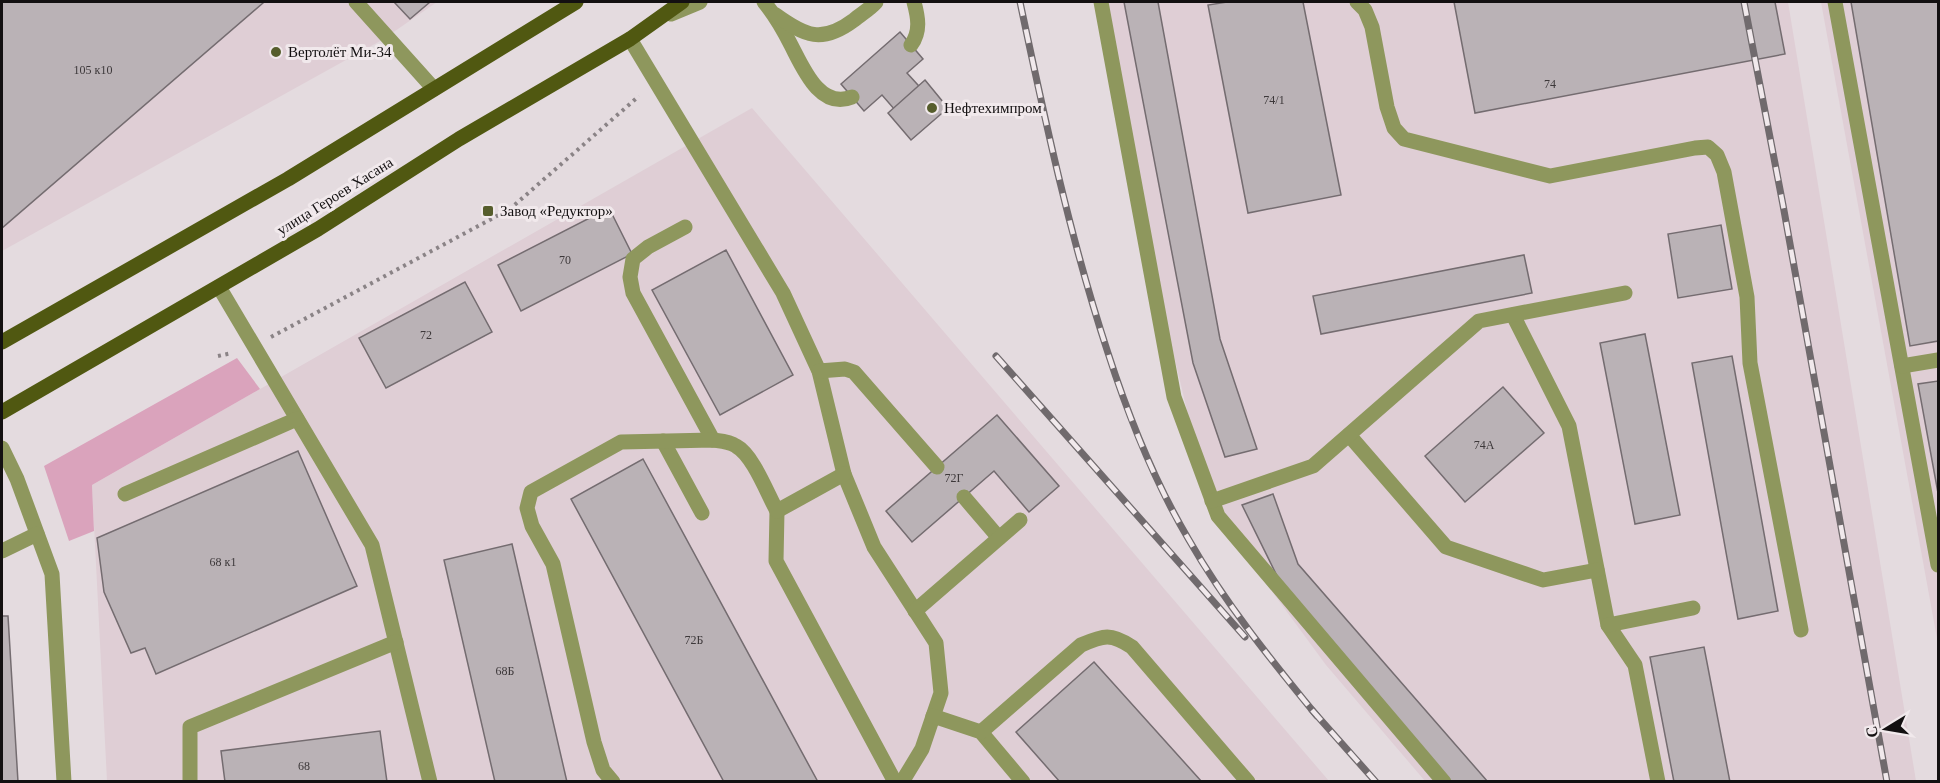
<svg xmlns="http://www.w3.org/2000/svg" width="1940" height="783" font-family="Georgia,serif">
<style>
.built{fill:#dfced5}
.green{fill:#daa3bc}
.building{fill:#bab2b6;stroke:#746c70;stroke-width:1.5}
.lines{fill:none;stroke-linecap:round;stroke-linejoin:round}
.path{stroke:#8a8386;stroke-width:4;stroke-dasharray:3 4.5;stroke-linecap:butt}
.lane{stroke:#8e975d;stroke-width:15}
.primary{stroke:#505811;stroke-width:15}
.rail-casing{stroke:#706a6d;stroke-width:7}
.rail{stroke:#f1e9ec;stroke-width:4.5;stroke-dasharray:14;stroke-linecap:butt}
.poi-dot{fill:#565d2c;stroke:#f1e9ec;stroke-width:2}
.labels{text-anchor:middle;stroke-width:6;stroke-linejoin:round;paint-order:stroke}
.number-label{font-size:12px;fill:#3d383a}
.poi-label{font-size:15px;fill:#131011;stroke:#f1e9ec;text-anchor:start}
.street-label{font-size:15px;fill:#131011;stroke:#f1e9ec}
</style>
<rect width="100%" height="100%" fill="#e4dbdf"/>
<g class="built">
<polygon points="2,2 437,2 382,40 2,251"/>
<polygon points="1104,2 1788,2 1916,781 1425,781 1326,665 1232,537 1196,448 1147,243"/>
<polygon points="1821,2 1938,2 1938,644"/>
<polygon points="752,108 1329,781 107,781 92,485"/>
</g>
<polygon class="green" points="237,358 260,389 92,485 94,531 69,541 44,466"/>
<g class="building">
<polygon points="2,2 262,2 263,3 2,228"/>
<polygon points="394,2 430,2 410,19"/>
<polygon points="1124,2 1158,2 1220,339 1257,449 1225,457 1193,363"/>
<polygon points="1227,2 1303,2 1341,195 1248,213 1208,5"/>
<polygon points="1454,2 1775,2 1785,54 1475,113"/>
<polygon points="1851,2 1938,2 1938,341 1910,346"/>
<polygon points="900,32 923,59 907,73 928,96 902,118 882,95 864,111 841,84"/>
<polygon points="925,80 948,108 911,140 888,113"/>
<polygon points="609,208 632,254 521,311 498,265"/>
<polygon points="1721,225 1732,289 1678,298 1668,234"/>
<polygon points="726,250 793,375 720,415 652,290"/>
<polygon points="1524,255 1532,293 1321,334 1313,296"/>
<polygon points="465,282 492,332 386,388 359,338"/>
<polygon points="1645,334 1680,515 1635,524 1600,343"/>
<polygon points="1732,356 1778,611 1738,619 1692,363"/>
<polygon points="1938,381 1938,493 1918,384"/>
<polygon points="1503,387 1544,433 1465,502 1425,456"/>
<polygon points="997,415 1059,486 1029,512 994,471 912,542 886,511"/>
<polygon points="298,451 357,586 156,674 145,648 131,653 104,592 97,538"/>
<polygon points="643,459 818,782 724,782 571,499"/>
<polygon points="1273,494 1298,564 1488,782 1450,782 1283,588 1242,505"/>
<polygon points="512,544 567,782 495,782 444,560"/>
<polygon points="2,616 8,616 18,782 2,782"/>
<polygon points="1704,647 1730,782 1674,782 1650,657"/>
<polygon points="1094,662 1202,782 1060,782 1016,732"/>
<polygon points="380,731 387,782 225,782 221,751"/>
</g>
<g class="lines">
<g class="path">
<polyline points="271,337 510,209 639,96"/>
<polyline points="218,356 232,353"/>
</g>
<g class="lane">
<polyline points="356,2 434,89"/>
<path d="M764,2C774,14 784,31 791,45C803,68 820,110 852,97"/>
<polyline points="1101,2 1174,397 1218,516 1444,782"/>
<polyline points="1357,2 1365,10 1372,27 1387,107 1394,128 1404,139 1550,176 1695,148 1708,147 1717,155 1724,172 1747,297 1750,363 1801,630"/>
<polyline points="1835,2 1938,565"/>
<polyline points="671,14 700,2"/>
<path d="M776,15C805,36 822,44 854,20C861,14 870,9 876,2"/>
<polyline points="630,39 783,293 819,371 844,474 874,547 936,643 941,693 922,749 902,782"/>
<path d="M911,45C921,31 918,17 914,2"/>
<polyline points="685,227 648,247 633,259 630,277 633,293 713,440"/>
<polyline points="219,287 372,545 430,782"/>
<polyline points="1513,315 1569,426 1608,625 1635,665 1658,782"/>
<polyline points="1902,366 1938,360"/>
<polyline points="819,371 845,369 854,372 937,467"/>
<polyline points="1349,435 1446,547 1543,580 1597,570"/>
<polyline points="663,441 702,513"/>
<polyline points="2,448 17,479 52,574 64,782"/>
<polyline points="125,494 297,419"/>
<polyline points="964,497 999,538"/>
<polyline points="1212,501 1313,466 1479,321 1625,293"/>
<polyline points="777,511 776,561 895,782"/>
<polyline points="2,551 37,534"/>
<polyline points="915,611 1020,520"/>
<polyline points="1608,625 1693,608"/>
<polyline points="933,716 981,732 1023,782"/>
<path d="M981,732L1081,645C1104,635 1111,633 1132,647L1248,782"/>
<polyline points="190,782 190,727 396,642"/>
<path d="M613,782L603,770L594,742L553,564L532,526L527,508L531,492L621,442L713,440C721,441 729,441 736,446C753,455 767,493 777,511L844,474"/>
</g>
<g class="primary">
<polyline points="2,342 288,179 576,2"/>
<polyline points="2,412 318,229 459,139 630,39 682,2"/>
</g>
<g class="rail-casing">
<g id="rail">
<path d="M1020,2C1045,120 1070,238 1108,353C1129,418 1154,481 1189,540C1225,603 1271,660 1317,716"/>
<polyline points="1744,2 1783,205 1887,782"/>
<polyline points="996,356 1245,637"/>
<polyline points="1312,710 1376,782"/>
</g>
</g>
<use href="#rail" class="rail"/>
</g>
<g class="poi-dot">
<circle cx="276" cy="52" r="6"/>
<circle cx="932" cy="108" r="6"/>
<rect x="482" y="205" width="12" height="12" rx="3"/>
</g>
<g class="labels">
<g class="number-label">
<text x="93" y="74">105 к10</text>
<text x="1550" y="88">74</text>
<text x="1274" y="104">74/1</text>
<text x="565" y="264">70</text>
<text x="426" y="339">72</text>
<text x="1484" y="449">74А</text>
<text x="954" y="482">72Г</text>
<text x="223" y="566">68 к1</text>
<text x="694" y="644">72Б</text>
<text x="505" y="675">68Б</text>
<text x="304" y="770">68</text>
</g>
<g class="poi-label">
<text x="288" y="57">Вертолёт Ми-34</text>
<text x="944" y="113">Нефтехимпром</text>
<text x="500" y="216">Завод «Редуктор»</text>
</g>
<g class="street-label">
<text transform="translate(335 196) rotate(-32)" y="5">улица Героев Хасана</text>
</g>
</g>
<rect width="1940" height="783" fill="none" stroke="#131011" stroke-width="6"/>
<g transform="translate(1886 729) rotate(259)" stroke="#f1e9ec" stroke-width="4.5" paint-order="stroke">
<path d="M0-4.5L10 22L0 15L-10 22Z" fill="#131011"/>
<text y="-9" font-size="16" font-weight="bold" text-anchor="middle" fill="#131011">С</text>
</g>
</svg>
